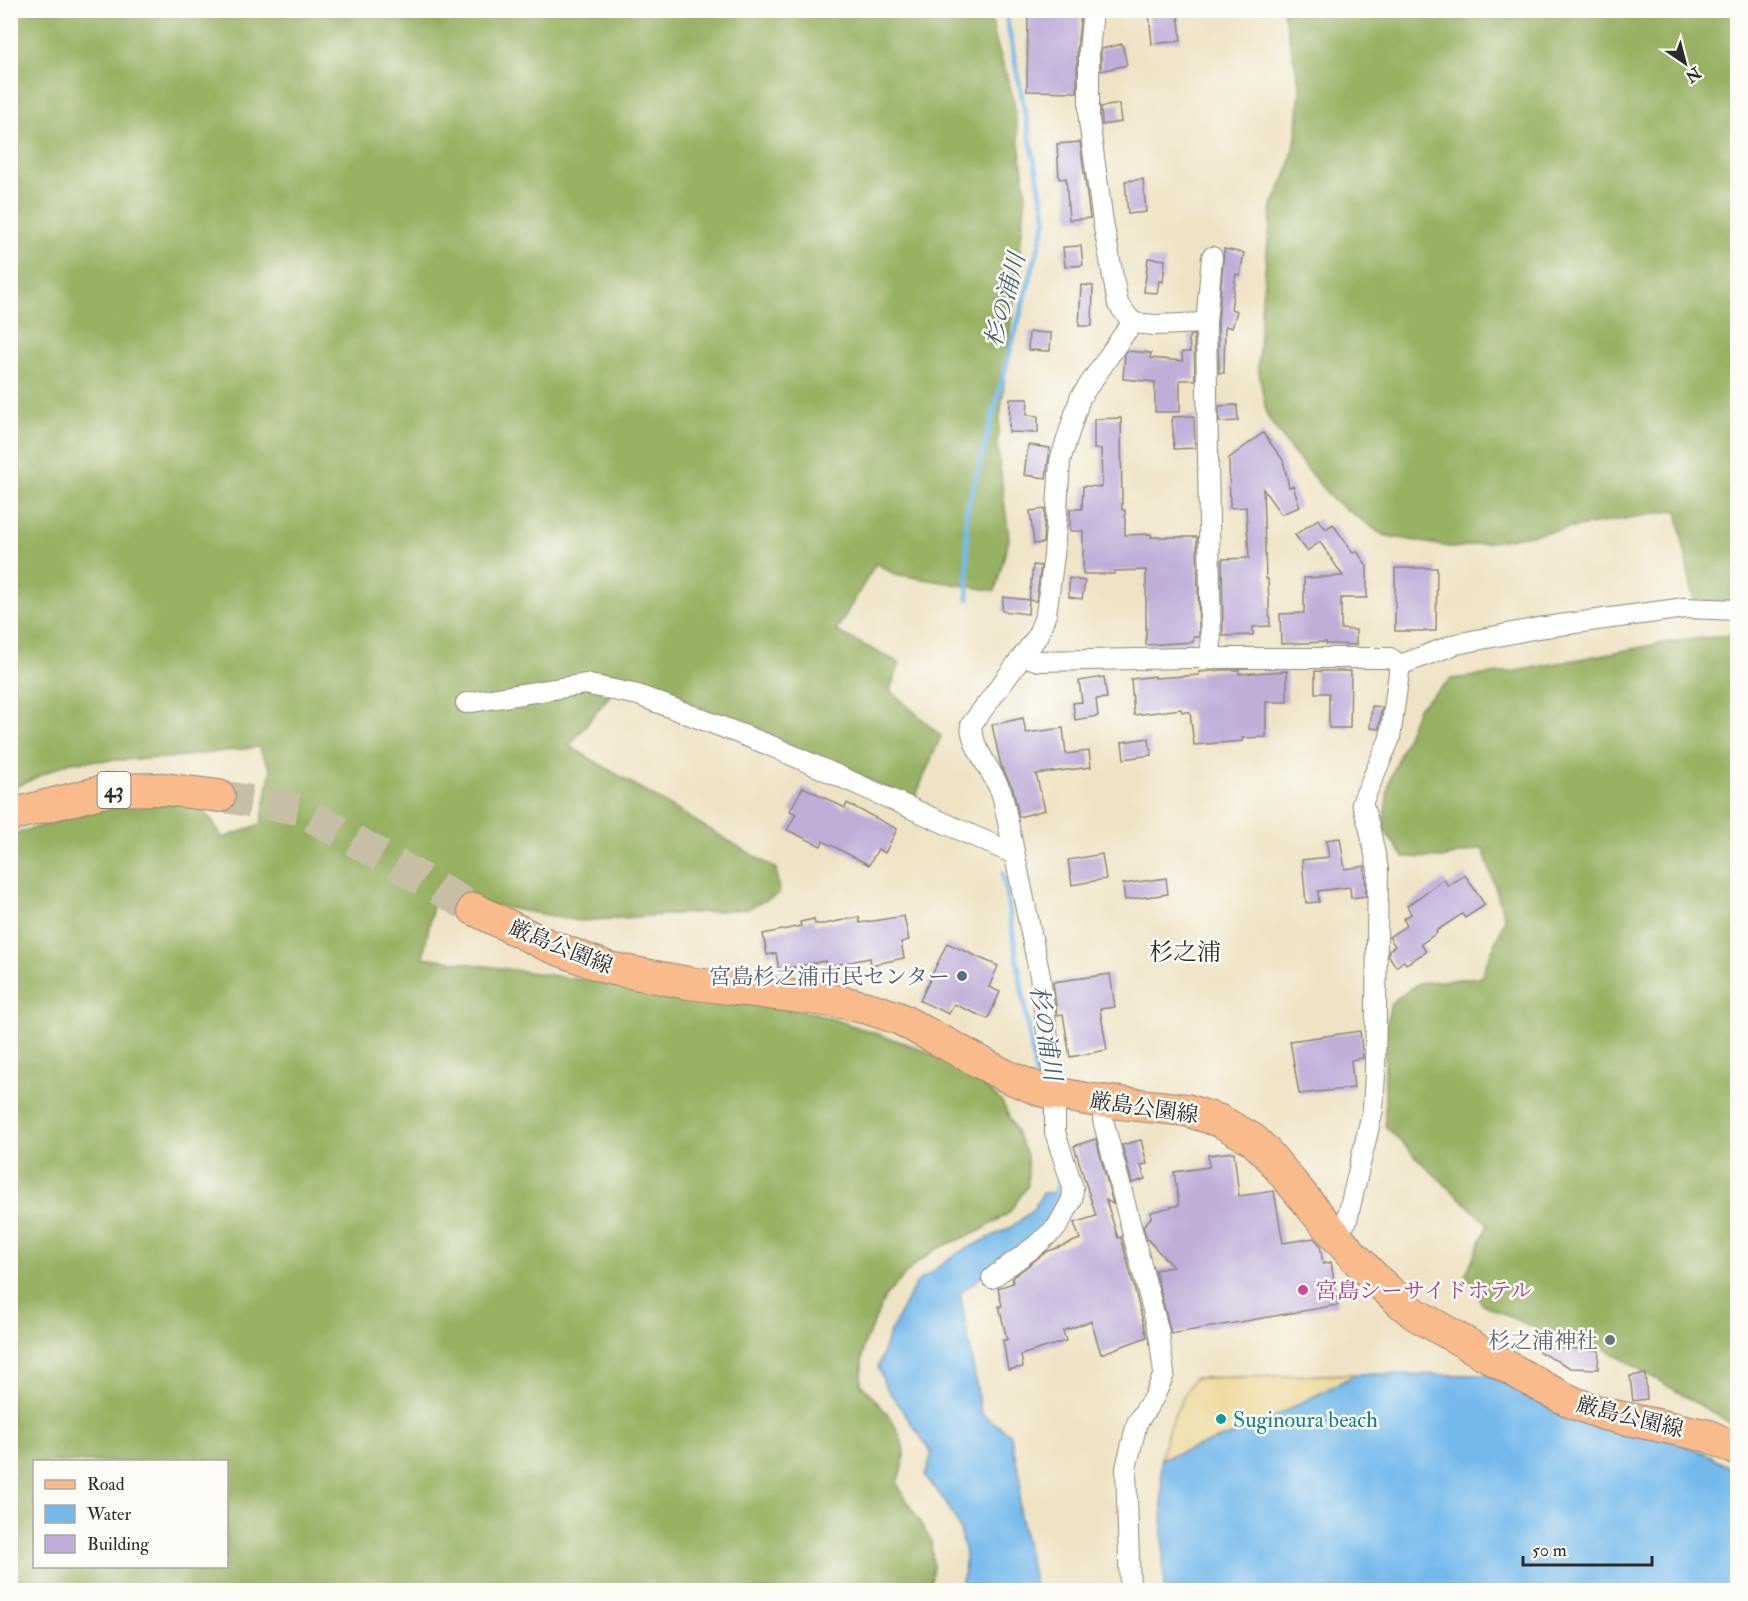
<svg xmlns="http://www.w3.org/2000/svg" width="1748" height="1601" font-family="'IM FELL Double Pica','Noto Serif JP',serif">
<style>
.forest{fill:#97b163;stroke:#616e47;stroke-width:1.5;fill-rule:evenodd}
.sand{fill:#eeda9e;stroke:#8c8264;stroke-width:1.5}
.water{fill:#75b9eb;stroke:#50728b;stroke-width:1.5}
.lines{fill:none;stroke-linecap:round;stroke-linejoin:round}
.stream{stroke:#75b9eb;stroke-width:5}
.building{fill:#c0aed9}
.primary-tunnel{stroke:#c8bea6;stroke-width:32;stroke-dasharray:32 16;stroke-linecap:butt}
.street-casing{stroke:#8d8778;stroke-width:22}
.primary-casing{stroke:#8d8778;stroke-width:34}
.street{stroke:#fff;stroke-width:20}
.primary{stroke:#fabb8c;stroke-width:32}
.service-dot{fill:#5c6f8a;stroke:#fdfcf7;stroke-width:2}
.hotel-dot{fill:#d1479c;stroke:#fdfcf7;stroke-width:2}
.worship-dot{fill:#6b7280;stroke:#fdfcf7;stroke-width:2}
.culture-dot{fill:#0f9aa8;stroke:#fdfcf7;stroke-width:2}
.labels{text-anchor:middle;stroke-width:5;stroke-linejoin:round;paint-order:stroke}
.shield{fill:#fdfcf7;stroke:#6a6a68;stroke-width:1.5}
.shield-label{font-size:21px;font-weight:bold;fill:#2b2b2b}
.street-label{font-size:22px;fill:#2b2b2b;stroke:#fdfcf7}
.service-label{font-size:22px;fill:#4e5e75;stroke:#fdfcf7;text-anchor:end}
.hotel-label{font-size:22px;fill:#b23c85;stroke:#fdfcf7;text-anchor:start}
.worship-label{font-size:22px;fill:#5b616d;stroke:#fdfcf7;text-anchor:end}
.culture-label{font-size:22px;fill:#0d838f;stroke:#fdfcf7;text-anchor:start}
.water-label{font-size:24px;font-style:italic;fill:#455d6e;stroke:#fdfcf7}
.neighbourhood-label{font-size:24px;fill:#2b2b2b;stroke:#fdfcf7}
</style>
<rect width="100%" height="100%" fill="#fdfcf7"/>
<filter id="ink" filterUnits="userSpaceOnUse"><feTurbulence type="fractalNoise" baseFrequency=".0167" numOctaves="2"/><feDisplacementMap in="SourceGraphic" scale="12" xChannelSelector="R" yChannelSelector="G"/><feConvolveMatrix kernelMatrix="1 2 1 2 8 2 1 2 1" color-interpolation-filters="sRGB"/></filter>
<filter id="wash" filterUnits="userSpaceOnUse"><feTurbulence type="fractalNoise" baseFrequency=".008" numOctaves="4" result="noise"/><feDisplacementMap in="SourceGraphic" scale="24" xChannelSelector="R" yChannelSelector="G"/><feGaussianBlur stdDeviation="1.35" result="paint"/><feColorMatrix in="noise" values="0 0 0 0 0 0 0 0 0 0 0 0 0 0 0 0 0 1.4 0 .05"/><feComposite in="paint" operator="in"/></filter>
<g filter="url(#wash)">
<rect width="100%" height="100%" fill="#efe3c5"/>
<g class="forest">
<path d="M11,11H990L996,41L1013,97L1026,196L997,444L1009,539L995,591L894,574L876,563L836,631L900,663L890,690L941,736L914,800L626,675L569,746L776,869L779,894L747,909L580,921L435,895L423,957L815,1013L916,1047L963,1069L1002,1102L1027,1155L1028,1185L1009,1213L980,1231L936,1249L912,1267L885,1297L863,1347L861,1384C878,1403 901,1425 904,1452C905,1461 899,1475 897,1484L931,1541L933,1566L930,1590H11L10,835L114,805L200,803L223,838L261,824L271,770L258,747L168,758L70,762L11,789ZM34,1462H226V1566H34Z"/>
<polygon points="1283,11 1737,11 1737,602 1694,602 1677,510 1455,548 1383,535 1332,499 1291,450 1267,416 1258,367 1262,298 1272,206 1288,171 1297,133 1300,86"/>
<polygon points="1737,634 1737,1427 1600,1346 1543,1332 1482,1304 1466,1274 1488,1224 1423,1164 1385,1126 1385,1030 1391,1003 1419,983 1481,977 1505,919 1483,848 1443,858 1404,857 1383,829 1389,782 1418,708 1451,679 1516,671 1663,643"/>
</g>
<path class="sand" d="M1357,1374L1255,1427L1161,1459C1166,1428 1179,1404 1194,1378Z"/>
<g class="water">
<path d="M1066,1192L1046,1226L960,1293L981,1413L1010,1434L1021,1480L1019,1511L1036,1590H960C962,1580 966,1568 965,1558C964,1524 946,1501 925,1476L932,1453L886,1387L878,1367L889,1334L916,1283L960,1252L1011,1227L1032,1211L1043,1193Z"/>
<polygon points="1357,1374 1488,1375 1558,1413 1617,1432 1669,1439 1709,1455 1737,1473 1737,1590 1164,1590 1161,1459 1255,1427"/>
</g>
<g class="lines">
<g class="stream">
<polyline points="968,599 966,514 1046,219 1005,10"/>
<polyline points="1003,873 1036,1076"/>
<polyline points="1039,1100 1042,1118 1047,1132"/>
<polyline points="1055,1192 1063,1174"/>
</g>
</g>
<g id="blocks">
<g class="building">
<polygon points="1028,10 1081,10 1077,51 1077,92 1027,91"/>
<polygon points="1178,11 1181,41 1152,44 1149,14"/>
<polygon points="1122,44 1127,65 1101,71 1101,49"/>
<polygon points="1119,104 1121,122 1102,125 1101,107"/>
<polygon points="1080,142 1090,218 1069,220 1066,178 1059,179 1057,144"/>
<polygon points="1143,179 1146,212 1128,214 1125,181"/>
<polygon points="1081,246 1083,265 1065,267 1063,247"/>
<polygon points="1224,249 1244,253 1240,275 1236,274 1231,309 1237,311 1232,328 1225,326 1224,373 1219,373 1218,323"/>
<polygon points="1148,258 1165,260 1163,282 1159,281 1157,293 1144,292"/>
<polygon points="1081,285 1093,286 1092,326 1079,326"/>
<polygon points="1029,332 1051,333 1050,351 1028,350"/>
<polygon points="1194,335 1195,380 1180,380 1180,412 1155,412 1155,382 1123,379 1125,353 1127,351 1151,353 1150,358 1182,361 1182,352 1190,352 1189,336"/>
<polygon points="1010,399 1028,399 1027,415 1038,416 1038,433 1009,432"/>
<polygon points="1237,405 1238,421 1219,422 1219,406"/>
<polygon points="1194,416 1195,448 1174,449 1172,417"/>
<polygon points="1121,418 1122,510 1125,510 1125,535 1151,534 1151,537 1197,537 1199,637 1193,637 1193,642 1146,645 1146,570 1114,571 1114,574 1083,574 1083,531 1070,531 1070,509 1082,509 1083,486 1102,487 1101,449 1094,449 1094,419"/>
<polygon points="1263,433 1283,460 1289,487 1293,486 1300,507 1281,514 1263,489 1266,579 1268,579 1270,626 1253,627 1253,635 1223,636 1222,559 1249,558 1246,507 1230,508 1229,458"/>
<polygon points="1028,445 1050,448 1046,478 1024,475"/>
<polygon points="1045,509 1043,543 1034,544 1030,511"/>
<polygon points="1318,519 1326,529 1333,524 1353,553 1357,551 1367,566 1367,598 1341,598 1341,629 1356,630 1356,645 1326,644 1326,642 1281,644 1280,614 1304,613 1304,578 1343,576 1320,542 1307,551 1295,535"/>
<polygon points="1033,565 1041,566 1036,601 1029,600"/>
<polygon points="1395,568 1437,568 1436,631 1395,631"/>
<polygon points="1069,578 1085,581 1082,599 1069,597"/>
<polygon points="1003,597 1029,600 1028,614 1002,611"/>
<polygon points="1223,670 1239,670 1239,674 1287,671 1287,702 1266,702 1266,737 1242,738 1243,741 1194,745 1190,712 1182,712 1181,709 1134,715 1131,679 1155,676 1155,678 1199,675 1199,672"/>
<polygon points="1315,671 1351,671 1350,728 1329,728 1329,693 1315,693"/>
<polygon points="1104,677 1107,698 1096,699 1098,716 1075,720 1073,703 1082,702 1079,681"/>
<polygon points="1372,706 1382,707 1379,729 1370,728"/>
<polygon points="1023,718 1026,733 1063,728 1066,754 1089,751 1091,767 1036,774 1045,810 1019,817 1013,789 1001,766 992,725"/>
<polygon points="1149,738 1151,755 1124,759 1122,742"/>
<polygon points="803,787 845,808 847,803 897,829 885,853 878,849 869,865 823,841 821,846 787,830 796,814 790,811"/>
<polygon points="1340,838 1345,869 1365,866 1366,896 1351,898 1350,887 1318,891 1319,902 1306,903 1302,860 1329,857 1326,840"/>
<polygon points="1102,854 1106,879 1072,885 1068,860"/>
<polygon points="1465,875 1485,905 1465,918 1462,914 1436,931 1437,933 1421,944 1426,952 1406,964 1404,961 1396,967 1389,956 1389,950 1395,946 1389,937 1407,925 1403,919 1411,914 1407,906 1444,879 1448,886"/>
<polygon points="1166,878 1168,894 1125,900 1123,884"/>
<polygon points="904,916 909,940 901,942 904,958 871,965 870,958 826,967 825,961 779,970 776,953 767,955 763,934 801,926 800,922 814,919 815,924 824,924 859,917 860,923"/>
<polygon points="947,943 998,966 989,987 1000,992 988,1019 954,1004 949,1014 920,1001"/>
<polygon points="1110,974 1115,1007 1100,1009 1107,1050 1070,1057 1063,1014 1057,1015 1053,982"/>
<polygon points="1360,1031 1363,1058 1351,1060 1354,1088 1299,1094 1290,1041"/>
<polygon points="1096,1139 1113,1204 1106,1200 1118,1238 1121,1237 1147,1337 1101,1354 1091,1321 1063,1331 1066,1341 1021,1355 1023,1367 1008,1370 1003,1340 1007,1340 999,1306 1002,1306 998,1288 1013,1283 1012,1278 1046,1252 1080,1239 1074,1223 1096,1216 1074,1146"/>
<polygon points="1141,1140 1147,1164 1141,1165 1145,1179 1132,1183 1122,1145"/>
<polygon points="1234,1152 1239,1196 1274,1191 1283,1243 1314,1238 1320,1245 1323,1264 1331,1262 1338,1305 1171,1334 1155,1270 1173,1267 1147,1239 1143,1226 1151,1218 1151,1212 1179,1205 1174,1172 1209,1167 1208,1155"/>
<polygon points="1545,1340 1562,1348 1599,1350 1598,1369 1571,1368 1539,1352"/>
<polygon points="1645,1374 1647,1399 1633,1401 1630,1376"/>
</g>
</g>
</g>
<g filter="url(#ink)">
<use href="#blocks" fill-opacity="0" stroke="#8d8778" stroke-width="1.5"/>
<g class="lines">
<polyline class="primary-tunnel" points="219,796 299,809 474,909"/>
<g class="street-casing">
<g id="street">
<polyline points="1133,323 1155,325 1206,323"/>
<polyline points="1023,656 1039,661 1186,658 1390,658 1400,665"/>
<polyline points="1211,659 1206,323 1212,257"/>
<polyline points="1400,665 1456,644 1538,628 1685,608 1738,610"/>
<polyline points="466,703 585,684 638,695 769,745 1014,854"/>
<polyline points="1106,1102 1103,1120 1159,1333 1164,1374 1154,1397 1137,1423 1126,1468 1130,1590"/>
<polyline points="1336,1234 1347,1220 1373,1109 1375,1073 1378,869 1369,826 1362,803 1390,738 1400,665"/>
<path d="M992,1278L1034,1247L1057,1227L1072,1200L1073,1188L1055,1132V1094L1040,976L1002,794C993,771 972,749 971,725L1037,637L1046,614L1054,556L1060,461L1080,398L1124,334L1133,323L1118,304L1103,222L1089,121V51L1093,10"/>
</g>
</g>
<g class="primary-casing">
<g id="primary">
<polyline points="10,815 109,790 164,789 219,796"/>
<path d="M474,909L545,944L608,968L688,983L842,1002L871,1009L898,1018L1006,1076L1043,1091L1092,1100L1186,1110L1220,1121L1252,1139L1265,1151C1312,1206 1357,1268 1415,1314L1546,1389L1574,1403L1604,1414L1709,1436L1738,1450"/>
</g>
</g>
<use href="#street" class="street"/>
<use href="#primary" class="primary"/>
</g>
</g>
<circle class="service-dot" cx="962" cy="976" r="6"/>
<circle class="hotel-dot" cx="1303" cy="1290" r="6"/>
<circle class="worship-dot" cx="1610" cy="1340" r="6"/>
<circle class="culture-dot" cx="1221" cy="1419" r="6"/>
<g class="labels">
<rect class="shield" x="97.5" y="772" width="33" height="36" rx="4.5"/>
<g class="shield-label">
<text x="114" y="797">43</text>
</g>
<g class="street-label">
<text transform="translate(561 946) rotate(22)" y="8">厳島公園線</text>
<text transform="translate(1144 1107) rotate(8)" y="8">厳島公園線</text>
<text transform="translate(1630 1416) rotate(14)" y="8">厳島公園線</text>
</g>
<g class="service-label">
<text x="950" y="984">宮島杉之浦市民センター</text>
</g>
<g class="hotel-label">
<text x="1315" y="1298">宮島シーサイドホテル</text>
</g>
<g class="worship-label">
<text x="1598" y="1348">杉之浦神社</text>
</g>
<g class="culture-label">
<text x="1233" y="1427">Suginoura beach</text>
</g>
<g class="water-label">
<text transform="translate(1005 300) rotate(-75)" y="8">杉の浦川</text>
<text transform="translate(1046 1033) rotate(81)" y="8">杉の浦川</text>
</g>
<g class="neighbourhood-label">
<text x="1185" y="960">杉之浦</text>
</g>
</g>
<rect width="1748" height="1601" fill="none" stroke="#fdfcf7" stroke-width="36"/>
<rect x="33" y="1460" width="195" height="108" fill="#fdfcf7" stroke="#a9a8a5" stroke-width="1.5"/>
<rect x="45" y="1480" width="30" height="9" fill="#fabb8c" stroke="#a9a8a5" stroke-width="1.5"/>
<text x="87" y="1490" font-size="18" fill="#2b2b2b">Road</text>
<rect x="45" y="1505" width="30" height="18" fill="#75b9eb" stroke="#a9a8a5" stroke-width="1.5"/>
<text x="87" y="1520" font-size="18" fill="#2b2b2b">Water</text>
<rect x="45" y="1535" width="30" height="18" fill="#c0aed9" stroke="#a9a8a5" stroke-width="1.5"/>
<text x="87" y="1550" font-size="18" fill="#2b2b2b">Building</text>
<g transform="translate(1685 63) rotate(145)" stroke="#fdfcf7" stroke-width="4.5" paint-order="stroke">
<path d="M0-4.5L10 22L0 15L-10 22Z" fill="#2b2b2b"/>
<text y="-9" font-size="16" font-weight="bold" text-anchor="middle" fill="#2b2b2b">N</text>
</g>
<path d="M1523 1556v9h129v-9" fill="none" stroke="#2b2b2b" stroke-width="3"/>
<text x="1532" y="1556" font-size="18" fill="#2b2b2b" stroke="#fdfcf7" stroke-width="4.5" paint-order="stroke">50 m</text>
</svg>
